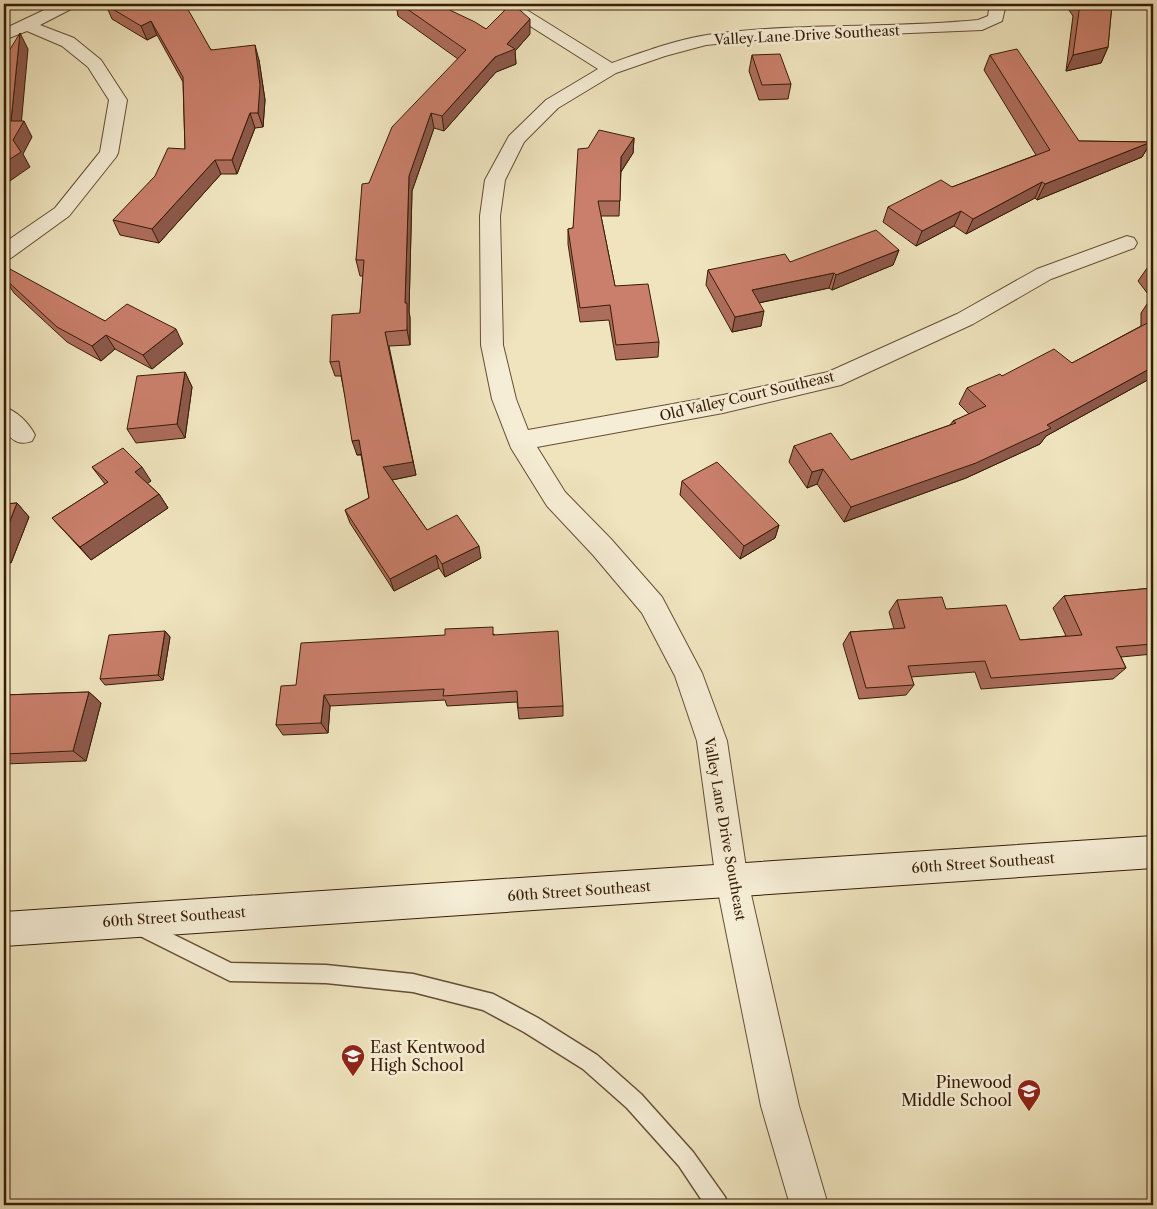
<svg xmlns="http://www.w3.org/2000/svg" width="1157" height="1209" font-family="'Libre Caslon Text',serif">
<style>
.lines{fill:none;stroke-linecap:round;stroke-linejoin:round}
.lane-casing{stroke:#654e34;stroke-width:3}
.street-casing{stroke:#654e34;stroke-width:2}
.secondary-casing{stroke:#371c06;stroke-width:2}
.lane{fill:#f5edd5;fill-rule:evenodd}
.street{fill:#f5edd5;fill-rule:evenodd}
.secondary{fill:#f5edd5;fill-rule:evenodd}
.wall{fill:#ad6d5c;stroke:#371c06}
.shaded-wall{fill:#8d594b;stroke:#371c06}
.building{fill:#c97f6b;stroke:#371c06}
.labels{text-anchor:middle;stroke-width:5;stroke-linejoin:round;paint-order:stroke}
.street-label{font-size:14px;fill:#371c06;stroke:#f5edd5}
.near-poi-label{font-size:16px;fill:#371c06;stroke:#f5edd5;text-anchor:start}
</style>
<rect width="100%" height="100%" fill="#efe4be"/>
<filter id="stains"><feTurbulence type="fractalNoise" baseFrequency=".004" numOctaves="4"/><feColorMatrix values="0 0 0 0 .2 0 0 0 0 .09 0 0 0 0 .02 0 0 0 .5 -.17"/></filter>
<radialGradient id="worn" r=".72"><stop offset=".6" stop-color="#630" stop-opacity="0"/><stop offset="1" stop-color="#630" stop-opacity=".3"/></radialGradient>
<g class="lines">
<g class="lane-casing">
<polygon id="lane" points="140,918 231,963 326,965 413,974 493,994 538,1018 597,1055 641,1094 693,1152 725,1197 728,1205 705,1205 679,1166 627,1108 583,1069 524,1032 483,1010 413,992 326,983 230,981 134,933 131,927 134,921"/>
</g>
<g class="street-casing">
<g id="street">
<polygon points="57,4 77,4 75,7 40,25 74,38 101,60 127,100 118,153 116,157 69,216 11,258 4,260 4,243 55,208 100,152 109,100 88,67 62,46 27,31 4,40 4,29"/>
<path d="M498,4H517L612,63C643,52 675,40 707,35C797,22 888,29 978,20L988,16L990,4H1006L1002,21L982,30L767,39L706,45L665,56L616,73L558,108L524,142L505,180L500,216L503,345L516,399L528,430L723,395L828,372L957,314L1037,269L1127,236L1134,238L1137,243L1134,248L1051,279L973,324L841,385L723,413L537,447L565,492L611,539L662,597L702,673L727,741L748,881L799,1106L828,1205H790L761,1106L716,881L697,741L675,676L642,613L593,555L547,506L511,448L492,399L481,345L480,216L485,180L509,136L546,100L598,69L500,7Z"/>
<path d="M4,407C17,411 29,423 35,435L32,441C18,446 13,440 4,431Z"/>
</g>
</g>
<g class="secondary-casing">
<polygon id="secondary" points="1153,836 1153,868 4,946 4,912"/>
</g>
<use href="#lane" class="lane"/>
<use href="#street" class="street"/>
<use href="#secondary" class="secondary"/>
</g>
<g class="wall">
<polygon points="182,4 211,50 259,60 265,100 263,127 255,128 237,174 221,174 159,243 120,235 113,220 185,149 183,82 157,35 147,40 112,19 106,5"/>
<polygon points="396,4 437,4 486,29 530,34 515,51 516,64 496,72 444,131 434,128 412,191 409,311 410,318 410,345 389,346 416,475 392,480 427,530 481,558 445,577 439,568 394,591 350,523 345,510 369,498 361,455 357,455 341,376 335,376 330,362 360,313 363,276 360,276 356,260 369,183 458,59 398,16"/>
<polygon points="1065,4 1112,4 1108,47 1101,63 1066,71 1073,16"/>
<polygon points="752,55 791,84 788,99 759,100 749,71"/>
<polygon points="990,55 1079,141 1151,142 1142,157 1037,200 1035,198 966,234 954,226 916,246 883,222 888,207 952,187 1036,155 984,70"/>
<polygon points="634,138 633,153 621,172 619,216 601,216 615,286 659,342 658,357 616,360 609,320 580,322 568,244 568,229 573,228 588,148"/>
<polygon points="899,250 893,265 832,290 829,288 759,303 761,326 732,332 706,285 708,270 790,262"/>
<polygon points="1153,261 1153,377 1046,436 1040,444 966,478 844,522 817,484 807,488 789,462 794,446 851,460 950,425 953,421 969,414 959,404 967,388 1002,376 1072,363 1141,326 1141,313 1151,298 1138,281 1150,264"/>
<polygon points="4,278 105,321 183,344 152,369 115,349 101,361 67,342 14,293"/>
<polygon points="185,372 192,387 185,438 136,443 127,429"/>
<polygon points="92,467 151,481 147,483 159,494 168,508 91,560 52,518 105,484"/>
<polygon points="682,481 779,525 775,538 740,559 680,495"/>
<polygon points="17,503 29,517 11,563 4,563 4,504"/>
<polygon points="1153,588 1153,654 1121,657 1126,668 1113,679 981,689 975,672 911,677 914,685 906,695 859,699 843,644 850,632 894,629 889,612 897,600 946,609 1020,640 1066,636 1053,608 1064,596"/>
<polygon points="165,631 170,637 163,680 105,685 100,679"/>
<polygon points="494,634 563,706 563,716 519,719 517,702 447,706 445,700 330,706 328,733 283,735 276,725 296,685"/>
<polygon points="89,692 101,703 86,761 4,764 4,695"/>
</g>
<g class="shaded-wall">
<polygon points="530,19 530,34 515,51 516,64 496,72 444,131 442,116"/>
<polygon points="151,21 157,35 147,40 141,26"/>
<polygon points="20,33 28,49 21,126 24,121 32,137 23,154 30,167 4,185 4,163 13,140 11,121"/>
<polygon points="255,45 259,60 265,100 263,127 258,113"/>
<polygon points="1108,47 1101,63 1066,71 1073,55"/>
<polygon points="250,113 255,128 237,174 232,160"/>
<polygon points="431,113 434,128 412,191 409,311 410,318 410,345 407,330 405,303 409,176"/>
<polygon points="634,138 633,153 620,173 621,157"/>
<polygon points="1151,142 1142,157 1037,200 1045,184"/>
<polygon points="215,160 221,174 159,243 152,229"/>
<polygon points="1042,182 1035,198 966,234 973,219"/>
<polygon points="961,211 954,226 916,246 922,231"/>
<polygon points="899,250 893,265 832,290 836,275"/>
<polygon points="834,273 829,288 748,305 752,290"/>
<polygon points="764,311 761,326 732,332 735,317"/>
<polygon points="176,329 183,344 152,369 143,355"/>
<polygon points="385,332 416,475 387,481 383,467"/>
<polygon points="106,335 115,349 101,361 92,346"/>
<polygon points="1153,367 1153,377 1046,436 1040,444 966,478 844,522 851,507 1047,425"/>
<polygon points="185,372 192,387 185,438 177,424"/>
<polygon points="359,440 363,454 357,455 352,441"/>
<polygon points="142,467 151,481 144,486 135,472"/>
<polygon points="823,469 817,484 807,488 812,472"/>
<polygon points="159,494 168,508 91,560 80,547"/>
<polygon points="17,503 29,517 11,563 4,557 4,536"/>
<polygon points="779,525 775,538 740,559 744,546"/>
<polygon points="479,546 481,558 445,577 442,564"/>
<polygon points="436,555 439,568 394,591 390,579"/>
<polygon points="165,631 170,637 163,680 158,675"/>
<polygon points="89,692 101,703 86,761 73,751"/>
<polygon points="324,695 330,706 328,733 321,723"/>
</g>
<g class="building">
<polygon points="109,4 182,4 186,6 211,50 255,45 260,85 258,113 250,113 232,160 215,160 152,229 113,220 155,176 168,148 185,149 183,77 151,21 141,26 106,5"/>
<polygon points="400,4 437,4 475,22 486,29 511,4 513,4 530,19 507,44 515,49 495,57 442,116 431,113 409,176 405,303 407,303 407,330 385,332 413,462 383,467 427,530 457,515 479,546 442,564 436,555 390,579 345,510 369,498 359,440 352,441 339,361 330,362 332,315 360,313 364,260 356,260 362,184 369,183 392,127 466,50"/>
<polygon points="1080,4 1112,4 1108,47 1073,55"/>
<polygon points="20,33 11,121 24,121 13,140 21,152 4,163 4,59"/>
<polygon points="1017,49 1079,141 1151,142 1045,184 1042,182 973,219 961,211 922,231 888,207 941,180 952,187 1050,150 990,55"/>
<polygon points="780,54 791,84 762,85 752,55"/>
<polygon points="599,130 634,138 621,157 620,201 598,201 615,286 648,284 659,342 616,345 610,305 580,308 568,229 573,228 578,149 588,148"/>
<polygon points="876,230 899,250 836,275 834,273 752,290 764,311 735,317 708,270 785,254 790,262"/>
<polygon points="1153,261 1153,269 1150,264"/>
<polygon points="10,269 105,321 127,304 176,329 143,355 106,335 92,346 57,327 4,278"/>
<polygon points="1153,320 1153,367 1047,425 1051,428 976,463 851,507 823,469 812,472 794,446 831,433 851,460 956,423 953,421 986,406 967,388 1000,374 1002,376 1054,349 1072,363"/>
<polygon points="185,372 177,424 127,429 137,376"/>
<polygon points="123,448 142,467 135,472 159,494 80,547 52,518 108,482 92,467"/>
<polygon points="717,462 779,525 744,546 682,481"/>
<polygon points="17,503 4,536 4,504"/>
<polygon points="1153,588 1153,644 1116,647 1126,668 991,678 985,661 908,666 914,685 866,688 850,632 905,628 897,600 942,597 946,609 1006,605 1020,640 1082,635 1064,596"/>
<polygon points="493,627 493,635 558,631 563,706 518,708 517,691 443,696 444,689 324,695 321,723 276,725 281,686 296,685 301,643 445,635 445,629"/>
<polygon points="165,631 158,675 100,679 109,635"/>
<polygon points="89,692 73,751 4,754 4,695"/>
</g>
<defs>
<g id="school-pin" transform="scale(1.25)"><path d="M0 17L-7.5 6A9.5 9.5 0 1 1 7.5 6Z" fill="#8f2418" stroke="#f5edd5"/><path d="M0-5L7-2L0 1L-7-2ZM-4 1L0 2.5L4 1V4Q0 6-4 4Z" fill="#fff"/></g>
</defs>
<g fill-rule="evenodd">
<use href="#school-pin" x="353" y="1056"/>
<use href="#school-pin" x="1029" y="1091"/>
</g>
<g class="labels">
<g class="street-label">
<text transform="translate(807 35) rotate(-3)" y="5">Valley Lane Drive Southeast</text>
<text transform="translate(747 396) rotate(-13)" y="5">Old Valley Court Southeast</text>
<text transform="translate(725 829) rotate(80)" y="5">Valley Lane Drive Southeast</text>
<text transform="translate(983 863) rotate(-4)" y="5">60th Street Southeast</text>
<text transform="translate(579 891) rotate(-4)" y="5">60th Street Southeast</text>
<text transform="translate(174 917) rotate(-4)" y="5">60th Street Southeast</text>
</g>
<g class="near-poi-label">
<text x="370" y="1053">East Kentwood<tspan x="370" dy="18">High School</tspan></text>
<text x="1012" y="1088" text-anchor="end">Pinewood<tspan x="1012" dy="18">Middle School</tspan></text>
</g>
</g>
<rect width="1157" height="1209" fill="none" stroke="#efe4be" stroke-width="20"/>
<rect x="5" y="5" width="1147" height="1199" fill="none" stroke="#371c06" stroke-width="2.5"/>
<rect x="10" y="10" width="1137" height="1189" fill="none" stroke="#371c06"/>
<rect width="100%" height="100%" filter="url(#stains)"/>
<rect width="100%" height="100%" fill="url(#worn)"/>
</svg>
